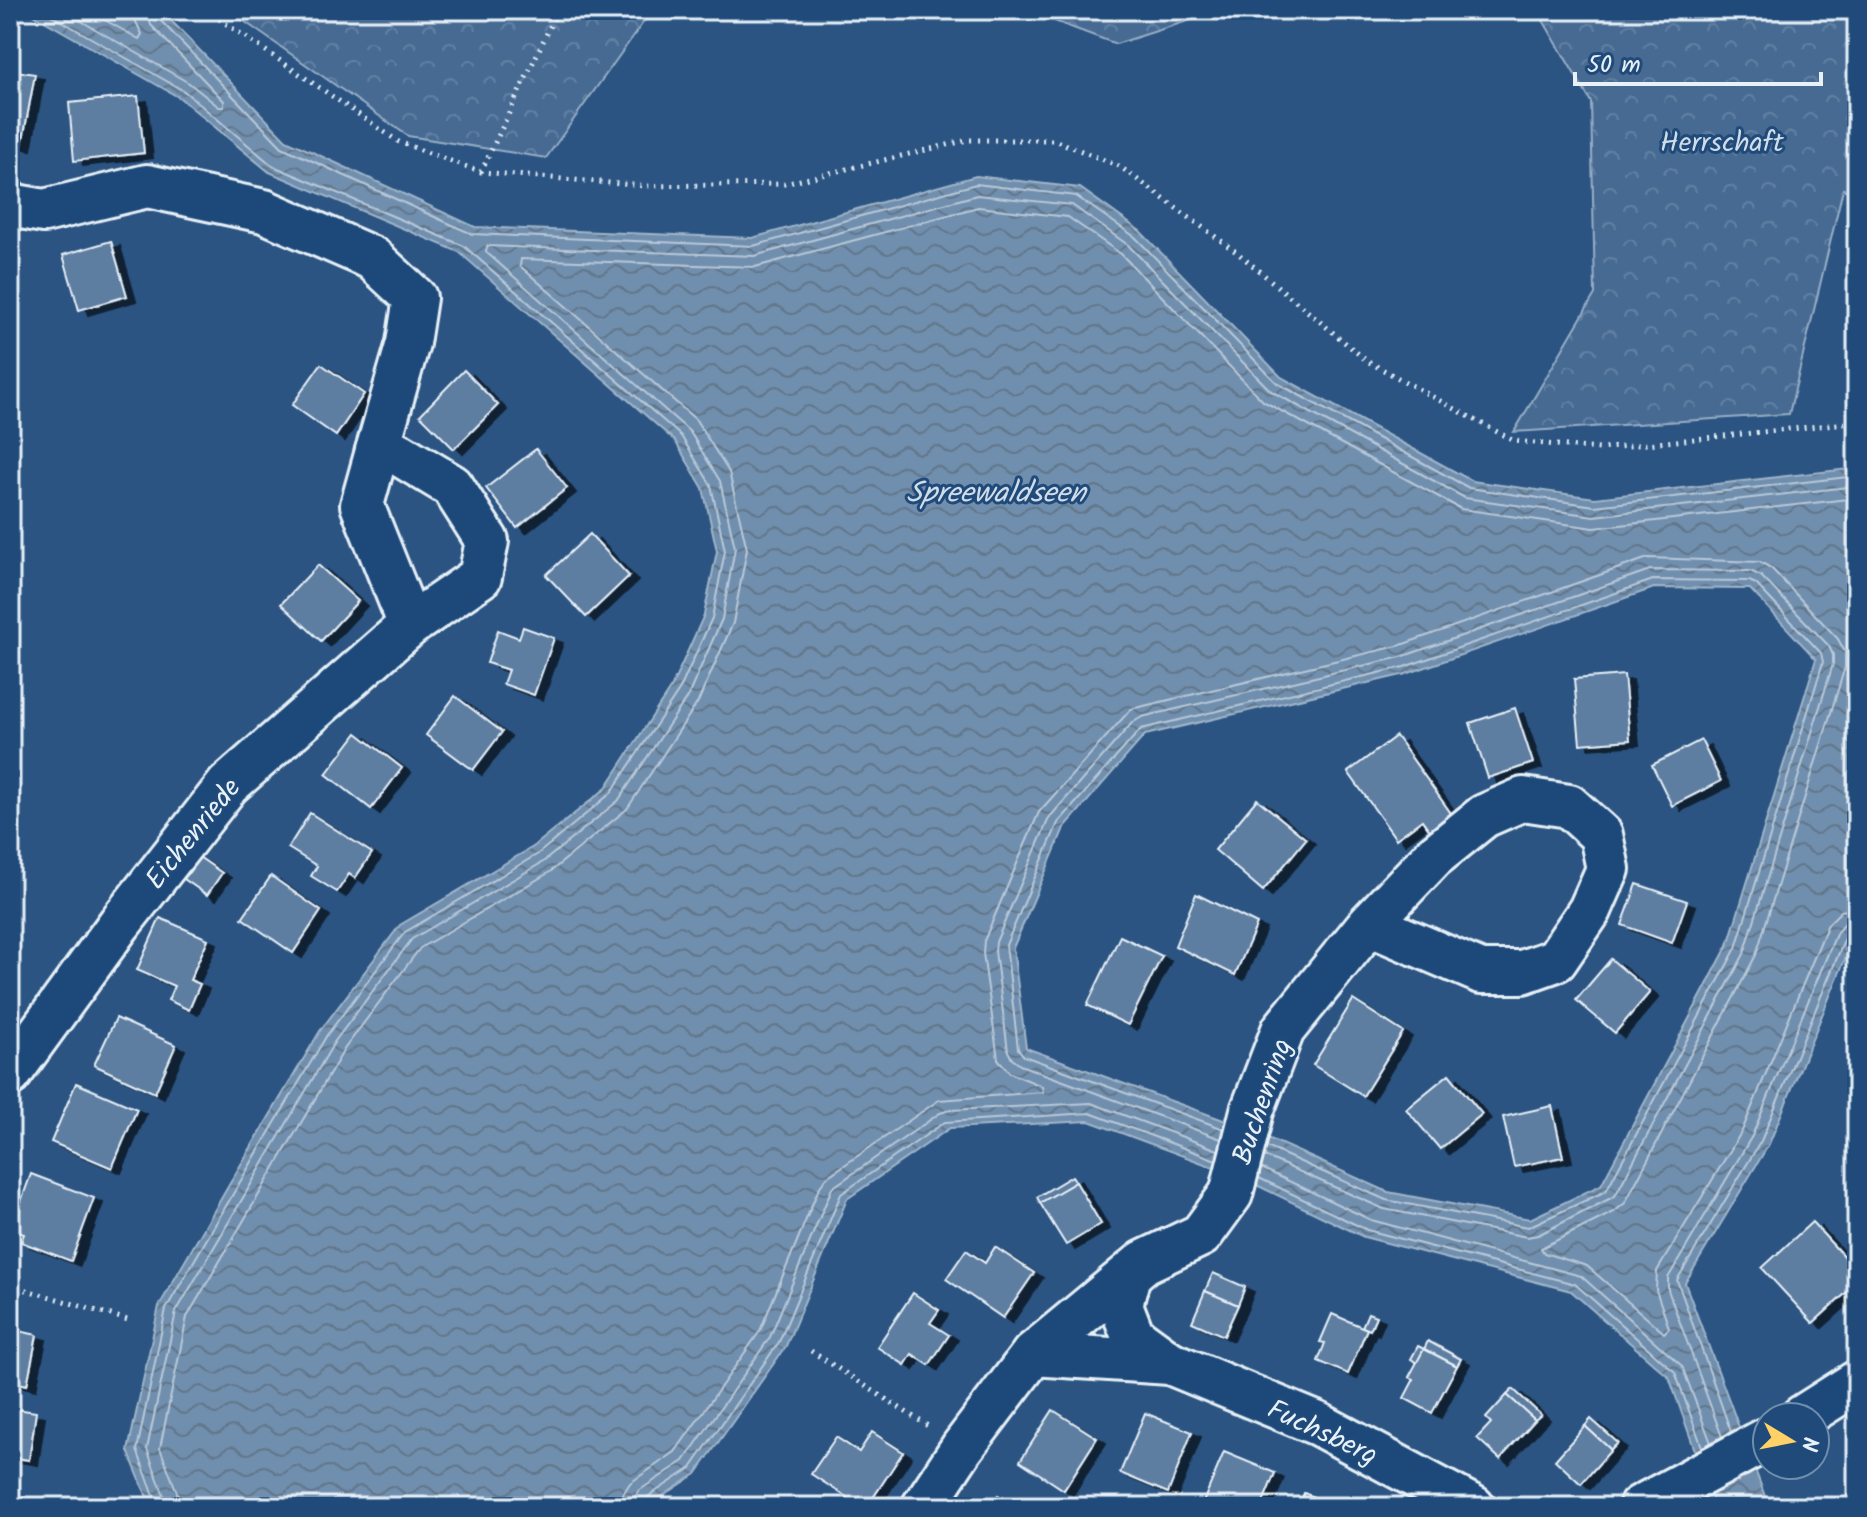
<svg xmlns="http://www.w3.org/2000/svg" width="1867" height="1517" font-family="Kalam,sans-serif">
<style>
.forest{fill:url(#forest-crowns);stroke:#98aec6;stroke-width:2}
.water{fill:url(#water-waves);stroke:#a0b6cb;stroke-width:2;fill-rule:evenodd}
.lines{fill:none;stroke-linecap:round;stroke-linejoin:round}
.shore{stroke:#b8c9da;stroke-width:2}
.building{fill:#5d7da1;stroke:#e8f1f8;stroke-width:2;filter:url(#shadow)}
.minor-casing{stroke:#e8f1f8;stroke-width:48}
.path{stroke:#e8f1f8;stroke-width:5;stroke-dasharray:2 6;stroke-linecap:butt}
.minor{stroke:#1f4a7a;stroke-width:42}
.labels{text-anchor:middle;stroke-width:6;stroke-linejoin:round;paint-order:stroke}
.park-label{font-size:28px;fill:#d0dde9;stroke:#1f4a7a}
.street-label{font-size:28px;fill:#e8f1f8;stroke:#1f4a7a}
.water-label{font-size:30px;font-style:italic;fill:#d0dde9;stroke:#1f4a7a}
</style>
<defs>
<pattern id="forest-crowns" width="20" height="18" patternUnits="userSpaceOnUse" patternTransform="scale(2)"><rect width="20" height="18" fill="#476b93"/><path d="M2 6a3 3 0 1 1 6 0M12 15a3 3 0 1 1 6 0" fill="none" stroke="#6281a3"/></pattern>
<pattern id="water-waves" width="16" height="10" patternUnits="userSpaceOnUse" patternTransform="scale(2)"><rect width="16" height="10" fill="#708ead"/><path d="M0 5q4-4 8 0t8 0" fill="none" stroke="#61768a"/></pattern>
<filter id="shadow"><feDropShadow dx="9" dy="5" stdDeviation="0" flood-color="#0009"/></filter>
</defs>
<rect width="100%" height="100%" fill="#2b5482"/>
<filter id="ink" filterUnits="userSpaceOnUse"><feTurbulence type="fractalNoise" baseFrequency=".0125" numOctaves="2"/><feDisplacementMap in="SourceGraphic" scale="16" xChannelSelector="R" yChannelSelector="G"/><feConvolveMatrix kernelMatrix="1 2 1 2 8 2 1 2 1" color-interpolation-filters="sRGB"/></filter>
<g filter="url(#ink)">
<g class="forest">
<polygon points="228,10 652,10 546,158 408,136"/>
<polygon points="1025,10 1222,10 1116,44"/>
<polygon points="1537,10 1857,10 1857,195 1843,189 1789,414 1514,432 1595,294 1591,102"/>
</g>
<path class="water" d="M25,10H161L286,140L475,227L752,238L976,176L1080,188L1140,231L1281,377L1472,481L1595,498L1857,468V930L1769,1144L1685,1283L1769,1507H1715L1669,1377L1571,1291L1364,1237L1240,1177L1089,1121L950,1128L847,1199L786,1346L696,1474L646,1507H151L128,1451L159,1306L240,1166L320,1031L400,925L533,847L605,789L672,686L704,615L717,551L703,488L675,441L459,252L269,172L180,98ZM1654,588L1750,589L1816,659L1728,945L1601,1185L1530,1219L1388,1192L1248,1129L1026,1048L1013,948L1064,828L1145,735L1406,674Z"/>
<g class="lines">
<g class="shore">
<polyline points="42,10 184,91 273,166 464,246 681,436 711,485 725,551 712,618 680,689 611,793 538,854 405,932 327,1035 247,1170 166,1309 137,1450 158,1507"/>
<polyline points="62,10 189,83 219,107 224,107 224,101 151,25 146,10"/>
<polyline points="87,10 139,39 142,34 136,22 134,10"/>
<polyline points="156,10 159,19 282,147 472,234 753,246 976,184 1076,196 1135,237 1277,383 1469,488 1595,506 1857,476"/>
<polyline points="1224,1129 1024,1056 1018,1049 1006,945 1058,823 1141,729 1404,667 1653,580 1749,581 1756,584 1821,653 1823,662 1736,948 1606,1191 1528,1227 1386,1200 1267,1147"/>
<polyline points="1221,1139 1020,1065 1012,1059 1008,1051 995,951 996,942 1049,818 1132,723 1142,717 1401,657 1650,570 1750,571 1761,576 1829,646 1833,655 1833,664 1744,954 1615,1196 1538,1235 1527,1237 1384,1209 1264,1156"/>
<polyline points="1261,1168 1371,1220 1581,1276 1682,1366 1711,1443"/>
<polyline points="1259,1178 1367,1230 1575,1284 1675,1372 1702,1447"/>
<polyline points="1731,1432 1677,1280 1761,1141 1846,936 1851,931 1857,930"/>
<polyline points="1722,1437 1668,1290 1668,1278 1752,1136 1837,932 1845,923 1857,920"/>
<polyline points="168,1507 147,1449 176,1312 335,1041 412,939 543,862 618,801 688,696 722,619 735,548 720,481 690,432 486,252 487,246 754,256 977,195 1072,205 1128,245 1271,391 1465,498 1594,516 1857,486"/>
<polyline points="180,1507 178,1495 160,1448 187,1317 345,1048 420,948 550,872 627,809 698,702 733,623 747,549 729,472 696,420 520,266 521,259 755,267 978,207 1068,217 1121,254 1263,401 1461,509 1594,528 1857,498"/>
<polyline points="621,1507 623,1494 630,1483 675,1452 760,1331 819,1188 827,1177 939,1100 1043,1092 1042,1086 1010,1073 998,1059 983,953 984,941 1039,812 1131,709 1398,646 1648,558 1760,562 1771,568 1838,639 1845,652 1845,667 1756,955 1625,1203 1614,1212 1541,1248 1544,1253 1587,1266 1664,1333 1669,1328 1656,1290 1657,1271 1742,1131 1828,924 1841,911 1857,908"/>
<polyline points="633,1507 634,1498 640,1490 684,1461 770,1337 832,1188 940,1113 950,1110 1091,1103 1218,1150"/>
<polyline points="643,1507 646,1498 691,1468 779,1342 841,1194 945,1122 1090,1113 1216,1160"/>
</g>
</g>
<g class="building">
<polygon points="10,70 35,74 22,145 10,143"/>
<polygon points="138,96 144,153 74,161 69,103"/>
<polygon points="111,241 127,296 79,310 63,255"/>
<polygon points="321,364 364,394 336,436 292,405"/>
<polygon points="464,370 498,405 454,449 420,415"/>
<polygon points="536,449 567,488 517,528 486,488"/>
<polygon points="590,534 629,576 586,617 546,575"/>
<polygon points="318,565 358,601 321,641 281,604"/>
<polygon points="523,627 554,638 534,695 503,684 508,670 487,663 498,630 519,638"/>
<polygon points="1624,675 1630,740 1580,744 1574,679"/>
<polygon points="455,696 502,732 473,770 426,735"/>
<polygon points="1515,708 1533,763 1488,778 1470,723"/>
<polygon points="357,733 402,768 371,809 326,774"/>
<polygon points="1396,736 1455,819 1433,835 1422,820 1396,839 1348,772"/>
<polygon points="1701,740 1721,781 1672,806 1652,765"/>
<polygon points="1257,799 1306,839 1263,891 1215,850"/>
<polygon points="310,813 372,853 355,878 349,874 337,892 311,876 317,866 288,848"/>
<polygon points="199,857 222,873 207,895 184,879"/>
<polygon points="271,876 321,911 293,953 242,918"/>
<polygon points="1637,884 1687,901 1672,943 1622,925"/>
<polygon points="1196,894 1257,924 1235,975 1175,946"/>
<polygon points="160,918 208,939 190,980 200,984 189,1010 168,1000 174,986 137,970"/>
<polygon points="1120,936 1162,956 1128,1025 1087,1005"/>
<polygon points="1611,959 1650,992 1615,1033 1576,1000"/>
<polygon points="1353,1000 1403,1032 1363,1096 1313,1065"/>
<polygon points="116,1018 176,1045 155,1093 94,1065"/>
<polygon points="1449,1074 1482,1114 1440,1149 1406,1109"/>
<polygon points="76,1083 137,1109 112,1168 51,1142"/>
<polygon points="1552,1106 1563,1157 1514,1167 1503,1117"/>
<polygon points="31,1174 94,1198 71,1261 21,1242 24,1234 11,1229"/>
<polygon points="1072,1176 1076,1182 1040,1203 1037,1197"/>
<polygon points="1076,1182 1101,1224 1066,1245 1040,1203"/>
<polygon points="1812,1222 1857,1271 1857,1283 1813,1323 1762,1268"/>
<polygon points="995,1247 1034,1273 1003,1318 946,1279 966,1250 985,1263"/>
<polygon points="1213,1273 1245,1287 1238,1305 1205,1291"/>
<polygon points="1205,1291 1238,1305 1224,1336 1192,1322"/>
<polygon points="913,1293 939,1310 930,1323 949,1335 929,1365 912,1354 905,1365 877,1347"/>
<polygon points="1368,1313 1376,1316 1370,1330 1362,1327"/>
<polygon points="1332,1314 1367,1329 1348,1374 1318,1361 1325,1343 1320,1342"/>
<polygon points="10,1329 37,1335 27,1385 10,1381"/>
<polygon points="1428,1341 1461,1359 1457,1366 1424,1349"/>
<polygon points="1418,1346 1424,1349 1417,1363 1411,1359"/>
<polygon points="1424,1349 1457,1366 1432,1413 1404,1398 1414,1379 1409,1377"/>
<polygon points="1513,1389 1541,1415 1535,1420 1507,1395"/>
<polygon points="1507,1395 1535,1420 1500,1459 1477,1438 1491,1423 1486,1418"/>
<polygon points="10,1408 36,1412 29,1460 10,1457"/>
<polygon points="1053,1410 1097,1438 1064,1490 1020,1461"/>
<polygon points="1145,1413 1192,1432 1168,1493 1120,1473"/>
<polygon points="1591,1419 1618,1443 1611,1450 1585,1426"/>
<polygon points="1585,1426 1611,1450 1581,1484 1555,1460"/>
<polygon points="872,1432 903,1452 867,1507 862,1507 811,1474 836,1437 859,1452"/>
<polygon points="1224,1452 1275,1473 1261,1507 1201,1507"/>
<polygon points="1304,1493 1337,1507 1298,1507"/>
<polygon points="998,1495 1018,1507 991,1507"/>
<polygon points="43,1499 45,1507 10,1507 10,1505"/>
</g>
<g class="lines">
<g class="minor-casing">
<g id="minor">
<polyline points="10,205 44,211 147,186 264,211 372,258 415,298 408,343 377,451"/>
<polyline points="10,1074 120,923 228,785 410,625 480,577 487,541 452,486 399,454 377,451 362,505 410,625"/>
<polyline points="1129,1275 1121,1305 1133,1336 1170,1363"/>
<polyline points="1033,1354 1170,1363 1318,1424 1473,1507"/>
<polyline points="1802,1417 1857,1382"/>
<polyline points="923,1507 962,1448 1033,1354 1144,1262 1201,1235 1231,1194 1252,1111 1283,1030 1369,924 1433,857 1484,816 1523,799 1569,806 1601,835 1608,869 1590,910 1556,960 1522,972 1481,972 1369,924"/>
<polyline points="1640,1507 1767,1439"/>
</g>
</g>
<g class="path">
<polyline points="206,10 399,142 481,172 645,186 784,184 968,140 1054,140 1119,166 1239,254 1367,361 1514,441 1599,449 1857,422"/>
<polyline points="481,172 558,10"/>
<polyline points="10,1285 131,1321"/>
<polyline points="811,1351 931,1428"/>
</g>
<use href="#minor" class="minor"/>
</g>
</g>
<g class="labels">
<g class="park-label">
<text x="1722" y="151">Herrschaft</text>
</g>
<g class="street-label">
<text transform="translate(192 833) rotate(-51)" y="10">Eichenriede</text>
<text transform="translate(1261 1101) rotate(-71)" y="10">Buchenring</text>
<text transform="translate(1323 1431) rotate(25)" y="10">Fuchsberg</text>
</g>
<g class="water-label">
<text x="996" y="502">Spreewaldseen</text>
</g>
</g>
<rect width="1867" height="1517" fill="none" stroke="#1f4a7a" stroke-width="40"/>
<rect x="20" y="20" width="1827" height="1477" fill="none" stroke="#e8f1f8" stroke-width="3" filter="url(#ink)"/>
<g transform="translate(1791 1441) rotate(100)"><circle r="38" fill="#1f4a7a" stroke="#6f8dac" stroke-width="2"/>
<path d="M0-6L14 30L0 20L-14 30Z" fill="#ffd166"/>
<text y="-12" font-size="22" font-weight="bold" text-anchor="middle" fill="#e8f1f8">N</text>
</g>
<path d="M1575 72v12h246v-12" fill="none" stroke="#e8f1f8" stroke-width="4"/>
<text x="1587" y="72" font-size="24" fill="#e8f1f8" stroke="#1f4a7a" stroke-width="6" paint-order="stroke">50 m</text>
</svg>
